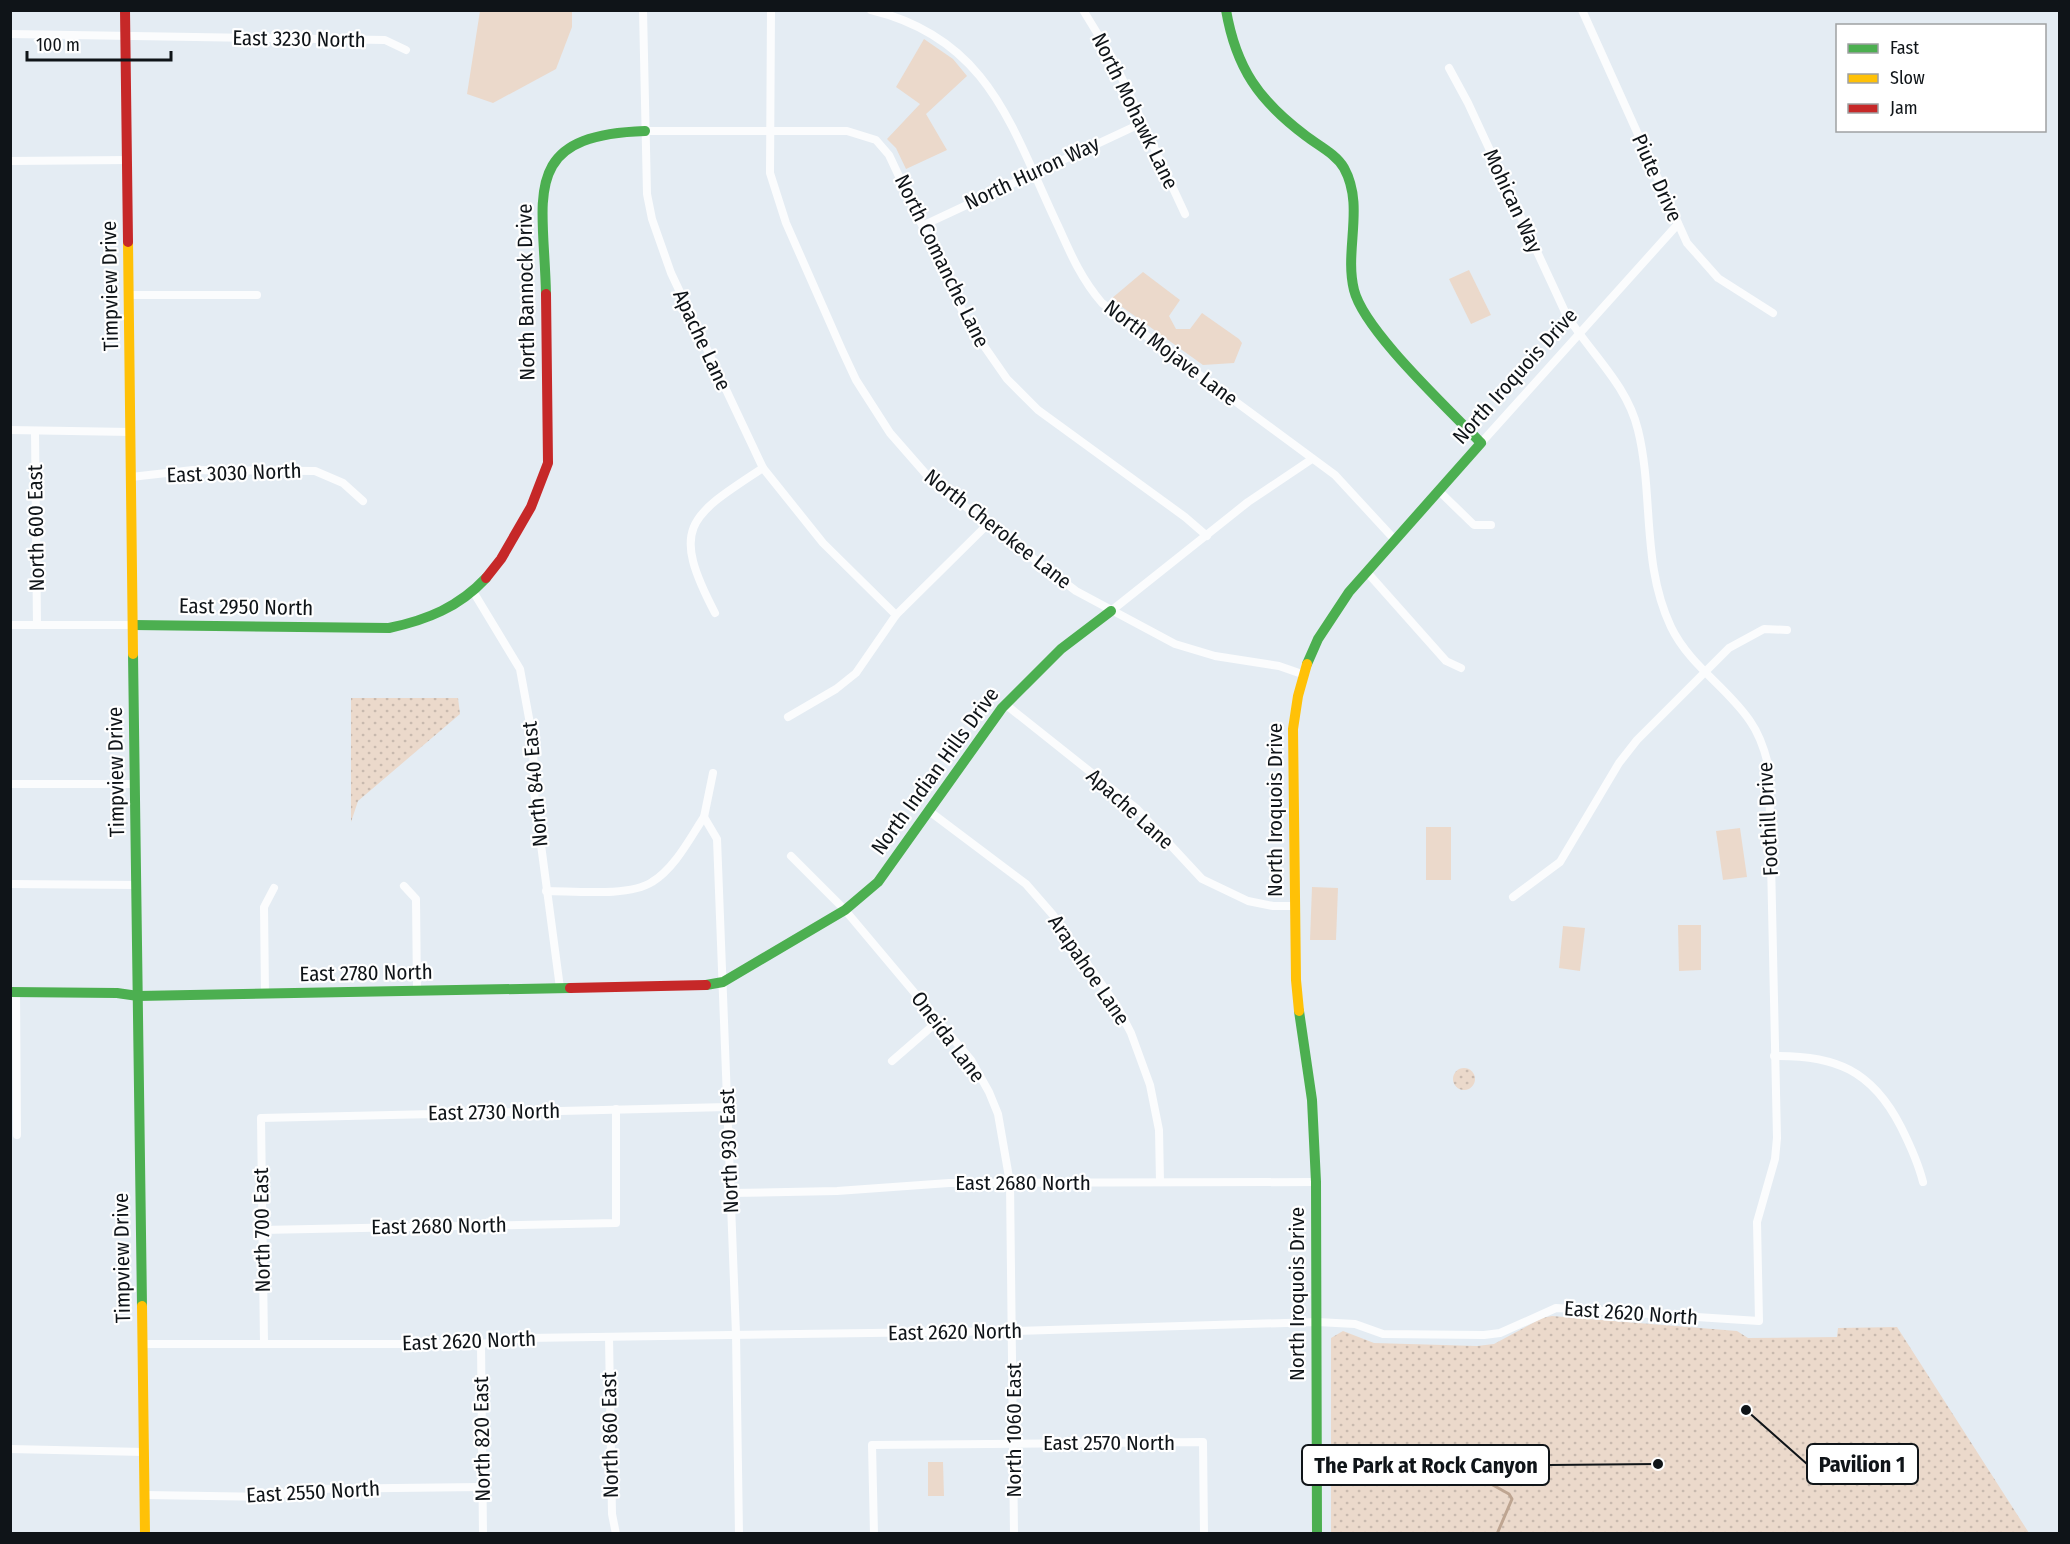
<svg xmlns="http://www.w3.org/2000/svg" width="2070" height="1544" font-family="'Fira Sans Condensed',sans-serif">
<style>
.green{fill:#ebd9cb}
.park{fill:url(#park-dots)}
.lines{fill:none;stroke-linecap:round;stroke-linejoin:round}
.stream{stroke:#bea591;stroke-width:3}
.street{stroke:#fbfcfd;stroke-width:8}
.fast{stroke:#4caf50;stroke-width:10}
.slow{stroke:#ffc107;stroke-width:10}
.jam{stroke:#c62828;stroke-width:10}
.labels{text-anchor:middle;stroke-width:4.5;stroke-linejoin:round;paint-order:stroke}
.street-label{font-size:21px;fill:#0f1418;stroke:#fff}
.leader{fill:none;stroke:#0f1418;stroke-width:2}
.callout-dot{fill:#0f1418;stroke:#fff;stroke-width:2}
.callout{fill:#fff;stroke:#0f1418;stroke-width:2}
.callout-label{font-size:22px;text-anchor:middle;font-weight:bold;fill:#0f1418}
</style>
<defs>
<pattern id="park-dots" width="8" height="8" patternUnits="userSpaceOnUse" patternTransform="scale(1.5)"><rect width="8" height="8" fill="#ebd9cb"/><path d="M2 2h.1M6 6h.1" fill="none" stroke="#c8b9ae" stroke-width="1.8" stroke-linecap="round"/></pattern>
</defs>
<rect width="100%" height="100%" fill="#e4ecf3"/>
<g class="green">
<polygon points="480,11 572,11 572,27 556,69 493,103 467,94"/>
<polygon points="924,39 953,59 967,76 926,114 947,150 906,169 896,148 887,139 920,104 896,87"/>
<polygon points="1469,270 1491,315 1471,324 1449,279"/>
<polygon points="1143,272 1180,300 1169,316 1176,329 1190,329 1202,313 1239,339 1242,343 1234,363 1203,365 1111,299"/>
<rect x="1426" y="827" width="25" height="53"/>
<polygon points="1740,828 1747,877 1723,880 1716,831"/>
<polygon points="1312,887 1338,888 1336,940 1310,940"/>
<polygon points="1678,925 1701,925 1701,970 1679,971"/>
<polygon points="1563,926 1585,928 1580,971 1559,968"/>
<polygon points="928,1462 943,1462 944,1496 928,1496"/>
</g>
<g class="park">
<polygon points="351,698 458,698 460,714 358,801 351,822"/>
<circle cx="1464" cy="1079" r="11"/>
<polygon points="1552,1316 1737,1331 1748,1338 1837,1337 1838,1328 1897,1327 2029,1533 1331,1533 1331,1338 1343,1331 1374,1343 1477,1346 1494,1344 1542,1318"/>
</g>
<g class="lines">
<polyline class="stream" points="1482,1479 1509,1494 1512,1499 1497,1534"/>
<g class="street">
<polyline points="643,10 647,194 652,219 671,273 763,468 823,543 896,615"/>
<polyline points="771,10 770,173 786,223 842,350 856,380 890,433 932,481 1076,591 1175,644 1215,656 1279,666 1302,674"/>
<path d="M871,10C991,39 1012,130 1059,228C1071,255 1082,280 1102,303L1335,475L1395,540"/>
<polyline points="1083,10 1113,59 1185,214"/>
<polyline points="1582,10 1687,243 1718,278 1773,313"/>
<polyline points="10,34 385,40 406,50"/>
<polyline points="645,131 847,131 876,140 889,155 968,323 1007,379 1038,410 1185,517 1207,536"/>
<polyline points="10,161 128,160"/>
<polyline points="924,225 1142,123"/>
<polyline points="129,295 257,295"/>
<polyline points="10,430 131,432"/>
<polyline points="35,431 37,625"/>
<polyline points="1481,443 1678,224"/>
<polyline points="131,477 193,470 315,471 343,483 363,501"/>
<polyline points="1440,492 1474,525 1491,525"/>
<polyline points="1366,571 1446,661 1461,668"/>
<polyline points="474,593 520,669 533,740 534,792 560,988"/>
<polyline points="1111,611 1248,502 1312,459"/>
<path d="M715,613C670,527 688,517 763,468"/>
<polyline points="10,625 133,625"/>
<polyline points="1005,704 1137,809 1202,879 1248,901 1273,906 1295,906"/>
<polyline points="788,717 836,689 856,673 896,615 987,525"/>
<polyline points="713,773 704,817 717,839 736,1334 739,1534"/>
<polyline points="10,784 135,784"/>
<polyline points="929,811 1026,884 1053,915 1117,1006 1131,1033 1150,1085 1159,1130 1160,1182"/>
<polyline points="791,856 845,910 971,1060 989,1092 998,1114 1010,1183 1014,1534"/>
<polyline points="10,884 136,885"/>
<polyline points="404,886 416,899 417,991"/>
<path d="M546,891C574,891 629,897 652,882C675,868 690,838 704,817"/>
<polyline points="1513,897 1560,862 1619,763 1637,740 1729,648 1764,629 1787,630"/>
<polyline points="16,992 17,1135"/>
<polyline points="265,994 264,907 274,888"/>
<path d="M1774,1056C1835,1055 1872,1070 1901,1127C1910,1145 1918,1162 1923,1182"/>
<polyline points="892,1061 937,1022"/>
<polyline points="731,1193 837,1191 949,1183 1316,1182"/>
<polyline points="261,1230 616,1223 616,1109"/>
<polyline points="609,1337 612,1514 616,1534"/>
<polyline points="264,1343 261,1118 728,1107"/>
<path d="M143,1344H481L527,1338L1014,1331L1317,1322L1355,1324L1383,1334L1484,1335L1500,1333L1556,1308L1759,1321L1757,1222L1775,1159L1777,1138L1769,768C1765,751 1760,735 1750,721C1727,687 1690,666 1671,627C1641,564 1654,495 1638,430C1627,384 1590,353 1566,314L1468,103L1449,68"/>
<polyline points="481,1344 483,1534"/>
<polyline points="10,1449 144,1452"/>
<polyline points="145,1495 265,1497 309,1489 482,1487"/>
<polyline points="874,1534 872,1445 1203,1442 1204,1534"/>
</g>
<g class="fast">
<path d="M1226,10C1236,68 1259,101 1306,136C1319,146 1336,154 1344,168C1365,206 1344,250 1354,290C1364,331 1449,409 1481,443L1349,592L1318,639L1307,664"/>
<path d="M546,294C544,197 518,135 645,131"/>
<path d="M133,625L389,628C427,620 459,607 486,578"/>
<polyline points="133,654 142,1306"/>
<polyline points="706,985 723,982 845,910 878,882 1002,708 1061,649 1111,611"/>
<polyline points="10,992 117,993 138,996 570,988"/>
<polyline points="1299,1011 1312,1100 1316,1182 1317,1534"/>
</g>
<g class="slow">
<polyline points="128,242 133,654"/>
<polyline points="1299,1011 1296,980 1293,729 1298,696 1307,664"/>
<polyline points="142,1306 145,1534"/>
</g>
<g class="jam">
<polyline points="125,10 128,242"/>
<polyline points="486,578 501,559 531,507 548,463 546,294"/>
<polyline points="570,988 706,985"/>
</g>
</g>
<g class="labels">
<g class="street-label">
<text transform="translate(299 39) rotate(1)" y="7">East 3230 North</text>
<text transform="translate(1135 111) rotate(64)" y="7">North Mohawk Lane</text>
<text transform="translate(1032 173) rotate(-25)" y="7">North Huron Way</text>
<text transform="translate(1657 178) rotate(66)" y="7">Piute Drive</text>
<text transform="translate(1513 201) rotate(65)" y="7">Mohican Way</text>
<text transform="translate(942 261) rotate(64)" y="7">North Comanche Lane</text>
<text transform="translate(110 286) rotate(-91)" y="7">Timpview Drive</text>
<text transform="translate(526 292) rotate(-91)" y="7">North Bannock Drive</text>
<text transform="translate(702 340) rotate(65)" y="7">Apache Lane</text>
<text transform="translate(1171 353) rotate(37)" y="7">North Mojave Lane</text>
<text transform="translate(1515 376) rotate(-48)" y="7">North Iroquois Drive</text>
<text transform="translate(234 473) rotate(-2)" y="7">East 3030 North</text>
<text transform="translate(36 528) rotate(-91)" y="7">North 600 East</text>
<text transform="translate(998 529) rotate(38)" y="7">North Cherokee Lane</text>
<text transform="translate(246 607) rotate(1)" y="7">East 2950 North</text>
<text transform="translate(935 771) rotate(-54)" y="7">North Indian Hills Drive</text>
<text transform="translate(116 772) rotate(-91)" y="7">Timpview Drive</text>
<text transform="translate(535 784) rotate(-95)" y="7">North 840 East</text>
<text transform="translate(1130 809) rotate(42)" y="7">Apache Lane</text>
<text transform="translate(1275 810) rotate(-90)" y="7">North Iroquois Drive</text>
<text transform="translate(1768 819) rotate(-93)" y="7">Foothill Drive</text>
<text transform="translate(1089 970) rotate(56)" y="7">Arapahoe Lane</text>
<text transform="translate(366 973) rotate(-1)" y="7">East 2780 North</text>
<text transform="translate(948 1037) rotate(53)" y="7">Oneida Lane</text>
<text transform="translate(494 1112) rotate(-1)" y="7">East 2730 North</text>
<text transform="translate(729 1151) rotate(-92)" y="7">North 930 East</text>
<text x="1023" y="1190">East 2680 North</text>
<text transform="translate(439 1226) rotate(-1)" y="7">East 2680 North</text>
<text transform="translate(262 1230) rotate(-91)" y="7">North 700 East</text>
<text transform="translate(122 1258) rotate(-91)" y="7">Timpview Drive</text>
<text transform="translate(1297 1294) rotate(-90)" y="7">North Iroquois Drive</text>
<text transform="translate(1631 1313) rotate(4)" y="7">East 2620 North</text>
<text transform="translate(955 1332) rotate(-1)" y="7">East 2620 North</text>
<text transform="translate(469 1341) rotate(-2)" y="7">East 2620 North</text>
<text transform="translate(1014 1430) rotate(-90)" y="7">North 1060 East</text>
<text transform="translate(610 1435) rotate(-91)" y="7">North 860 East</text>
<text transform="translate(482 1439) rotate(-91)" y="7">North 820 East</text>
<text x="1109" y="1450">East 2570 North</text>
<text transform="translate(313 1492) rotate(-3)" y="7">East 2550 North</text>
</g>
</g>
<path class="leader" d="M1746 1410L1807 1464M1658 1464L1549 1465"/>
<g class="callout-dot">
<circle cx="1746" cy="1410" r="6"/>
<circle cx="1658" cy="1464" r="6"/>
</g>
<g class="callout">
<rect x="1807" y="1444" width="111" height="40" rx="6"/>
<rect x="1302" y="1445" width="247" height="40" rx="6"/>
</g>
<g class="callout-label">
<text x="1862" y="1472">Pavilion 1</text>
<text x="1426" y="1473">The Park at Rock Canyon</text>
</g>
<rect width="2070" height="1544" fill="none" stroke="#0f1418" stroke-width="24"/>
<rect x="1836" y="24" width="210" height="108" fill="#ffffff" stroke="#9fa1a3" stroke-width="1.5"/>
<rect x="1848" y="44" width="30" height="9" fill="#4caf50" stroke="#9fa1a3" stroke-width="1.5"/>
<text x="1890" y="54" font-size="18" fill="#0f1418">Fast</text>
<rect x="1848" y="74" width="30" height="9" fill="#ffc107" stroke="#9fa1a3" stroke-width="1.5"/>
<text x="1890" y="84" font-size="18" fill="#0f1418">Slow</text>
<rect x="1848" y="104" width="30" height="9" fill="#c62828" stroke="#9fa1a3" stroke-width="1.5"/>
<text x="1890" y="114" font-size="18" fill="#0f1418">Jam</text>
<path d="M27 51v9h144v-9" fill="none" stroke="#0f1418" stroke-width="3"/>
<text x="36" y="51" font-size="18" fill="#0f1418" stroke="#ffffff" stroke-width="4.5" paint-order="stroke">100 m</text>
</svg>
